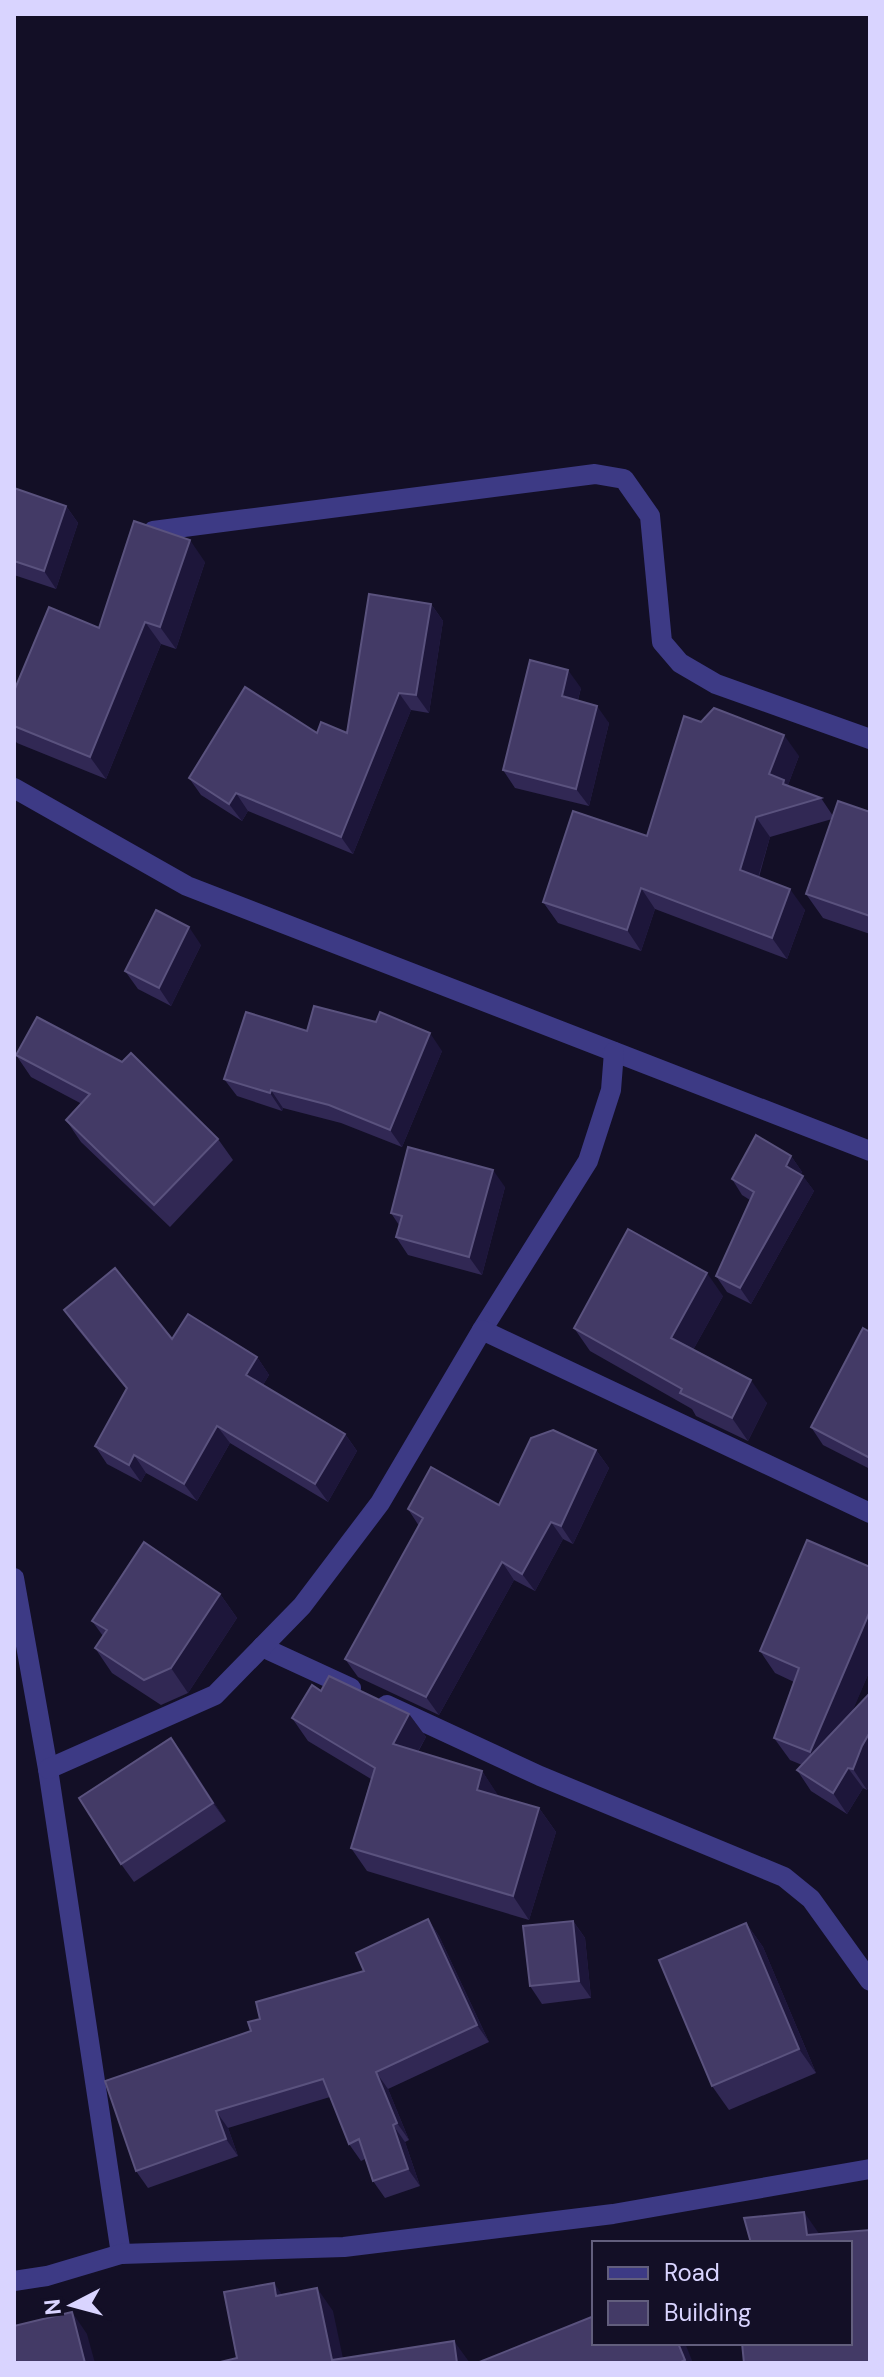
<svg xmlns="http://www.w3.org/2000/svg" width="884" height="2377" font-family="'DM Sans',sans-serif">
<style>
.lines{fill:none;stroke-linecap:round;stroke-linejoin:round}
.lane{stroke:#3d3a85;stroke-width:20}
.street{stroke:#3d3a85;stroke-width:20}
.wall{fill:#312854}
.shaded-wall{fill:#1d163a}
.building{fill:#433a66;stroke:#5a527e;stroke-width:2}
</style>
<rect width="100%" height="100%" fill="#130f26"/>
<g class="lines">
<polyline class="lane" points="153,531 595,474 624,479 650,516 662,642 680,663 716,684 870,739"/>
<g class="street">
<polyline points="14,788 187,886 870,1151"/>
<polyline points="482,1330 588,1161 611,1090 614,1052"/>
<polyline points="14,1578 48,1769 121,2254"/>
<polyline points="262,1647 351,1688"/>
<polyline points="387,1705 540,1776 784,1877 811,1899 870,1981"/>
<polyline points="48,1769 215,1695 302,1606 380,1503 482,1330 870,1513"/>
<polyline points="14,2281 47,2276 121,2254 344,2247 613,2214 870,2169"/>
</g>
</g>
<g class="wall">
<polygon points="14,488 66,506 78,523 56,589 14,575"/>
<polygon points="205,562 176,649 161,644 106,779 17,743 14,739 14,691 99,628"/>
<polygon points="431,604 443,621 429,713 411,710 353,854 248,811 242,821 201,795 189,778 317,733 347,733"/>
<polygon points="581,688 578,700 609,723 589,806 515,788 503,770"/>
<polygon points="799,756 788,785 789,787 821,798 833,816 870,812 870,934 823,918 806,894 832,819 770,837 759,877 805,910 787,959 655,909 641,951 558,923 543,902 647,836"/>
<polygon points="201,945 171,1006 138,989 125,971"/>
<polygon points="307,1031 442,1051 402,1147 341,1123 283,1108 282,1111 237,1096 224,1079"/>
<polygon points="16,1055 218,1139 233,1160 170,1227 81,1142 66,1120 82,1104 31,1077"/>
<polygon points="791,1156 802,1172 801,1174 814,1191 751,1304 727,1292 716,1276 750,1200 742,1195 732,1179"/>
<polygon points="505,1187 482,1275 408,1255 396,1237 399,1225 391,1213"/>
<polygon points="723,1296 693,1350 767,1403 748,1441 696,1416 692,1409 590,1351 574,1328"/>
<polygon points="64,1310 172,1339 257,1357 269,1375 263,1385 345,1434 357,1451 328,1502 230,1443 197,1501 146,1473 141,1482 107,1464 95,1446 127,1390 76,1327"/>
<polygon points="870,1332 870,1469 823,1445 811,1427"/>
<polygon points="596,1450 609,1468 573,1544 563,1539 535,1591 514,1580 439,1715 358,1677 345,1659 419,1526 408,1509 499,1505"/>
<polygon points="220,1594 237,1618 188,1693 161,1705 112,1673 95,1648 103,1636 92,1621"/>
<polygon points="760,1651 870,1670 852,1711 870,1693 870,1783 867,1790 863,1788 847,1814 811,1791 797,1770 802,1765 790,1760 774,1738 794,1682 775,1673"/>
<polygon points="321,1691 409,1714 426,1737 418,1752 482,1771 498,1796 539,1808 556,1832 529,1920 367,1871 351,1848 371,1779 308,1741 292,1718"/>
<polygon points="171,1738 226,1821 134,1882 121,1864"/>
<polygon points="428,1919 439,1936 489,2042 388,2089 409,2140 405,2142 420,2186 385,2198 373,2181 365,2159 361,2161 349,2144 330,2097 228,2128 238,2156 148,2188 136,2171 260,2019 364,1971"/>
<polygon points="573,1921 585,1938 591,1998 542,2004 530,1986"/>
<polygon points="746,1923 763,1947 816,2073 729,2110 712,2086"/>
</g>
<g class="shaded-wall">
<polygon points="66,506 78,523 56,589 44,571"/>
<polygon points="190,540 205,562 176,649 160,627"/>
<polygon points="431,604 443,621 429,713 416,695"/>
<polygon points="145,622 161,644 106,779 90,757"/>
<polygon points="568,670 581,688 574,714 562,696"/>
<polygon points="399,693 411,710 353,854 341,837"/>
<polygon points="597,706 609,723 589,806 576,789"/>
<polygon points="784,735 799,756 788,785 799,800 769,774"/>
<polygon points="236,793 248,811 242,821 229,804"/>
<polygon points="756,817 770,837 754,891 740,870"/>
<polygon points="641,888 655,909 641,951 627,930"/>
<polygon points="790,889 805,910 787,959 772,938"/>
<polygon points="189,927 201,945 171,1006 159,988"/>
<polygon points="430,1033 442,1051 402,1147 390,1130"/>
<polygon points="271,1090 283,1108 282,1111 270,1093"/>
<polygon points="791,1156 802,1172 797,1181 786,1166"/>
<polygon points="493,1170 505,1187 482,1275 469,1257"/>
<polygon points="803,1176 814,1191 751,1304 740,1288"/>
<polygon points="707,1273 723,1296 687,1361 671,1338"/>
<polygon points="257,1357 269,1375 258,1393 246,1375"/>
<polygon points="751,1380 767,1403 748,1441 732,1418"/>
<polygon points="217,1426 230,1443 197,1501 184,1484"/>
<polygon points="345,1434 357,1451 328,1502 315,1484"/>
<polygon points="596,1450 609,1468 573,1544 561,1526"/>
<polygon points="134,1455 146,1473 141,1482 129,1465"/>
<polygon points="551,1522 563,1539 535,1591 522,1574"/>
<polygon points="502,1562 514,1580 439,1715 426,1697"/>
<polygon points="220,1594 237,1618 188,1693 171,1668"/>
<polygon points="870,1611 870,1670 826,1774 810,1752"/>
<polygon points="409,1714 426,1737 409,1767 393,1744"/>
<polygon points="870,1732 870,1783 867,1790 853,1769 862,1746"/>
<polygon points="171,1738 184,1755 226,1821 213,1803"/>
<polygon points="848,1768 863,1788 847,1814 833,1793"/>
<polygon points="482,1771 498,1795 494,1813 477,1790"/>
<polygon points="539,1808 556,1832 529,1920 513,1896"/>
<polygon points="428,1919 439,1936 489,2042 477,2025"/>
<polygon points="573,1921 585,1938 591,1998 579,1981"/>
<polygon points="746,1923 763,1947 816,2073 799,2049"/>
<polygon points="376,2072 388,2089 409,2140 397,2123"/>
<polygon points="216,2111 228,2128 238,2156 226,2139"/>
<polygon points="393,2125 405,2142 420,2186 408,2169"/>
<polygon points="804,2212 820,2235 807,2235"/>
<polygon points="274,2283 290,2306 276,2296"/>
<polygon points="317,2288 333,2311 344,2363 332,2360"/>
<polygon points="72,2312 87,2334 95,2363 85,2363"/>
<polygon points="454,2341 470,2363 457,2363"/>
<polygon points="678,2343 685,2343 693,2363 687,2363"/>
</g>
<g class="building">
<polygon points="14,488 66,506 44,571 14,561"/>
<polygon points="134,521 190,540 160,627 145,622 90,757 14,726 14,691 49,607 99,628"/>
<polygon points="369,594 431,604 416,695 399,693 341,837 236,793 229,804 189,778 245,687 317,733 321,722 347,733"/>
<polygon points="530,660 568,670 562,696 597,706 576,789 503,770"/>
<polygon points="714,708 784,735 769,774 784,780 783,784 821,798 756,817 740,870 790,889 772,938 641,888 627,930 543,902 573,811 647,836 684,716 701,722"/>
<polygon points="838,801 870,812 870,916 806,894"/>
<polygon points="156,910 189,927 159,988 125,971"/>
<polygon points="314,1006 376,1022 380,1012 430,1033 390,1130 329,1105 271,1090 270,1093 224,1079 246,1012 307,1031"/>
<polygon points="37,1017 122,1062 131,1053 218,1139 154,1205 66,1120 90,1094 16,1055"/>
<polygon points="756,1135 791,1156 786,1166 803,1176 740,1288 716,1276 754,1192 732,1179"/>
<polygon points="408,1147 493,1170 469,1257 396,1237 402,1216 391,1213"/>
<polygon points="628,1229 707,1273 671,1338 751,1380 732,1418 680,1393 682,1389 574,1328"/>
<polygon points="115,1268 172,1339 188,1314 257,1357 246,1375 345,1434 315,1484 217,1426 184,1484 134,1455 129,1465 95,1446 127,1388 64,1310"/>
<polygon points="863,1328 870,1332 870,1458 811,1427"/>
<polygon points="553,1430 596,1450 561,1526 551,1522 522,1574 502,1562 426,1697 345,1659 423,1518 408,1509 431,1467 499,1505 531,1438"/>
<polygon points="807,1540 870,1567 870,1611 810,1752 774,1738 799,1668 760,1651"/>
<polygon points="144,1542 220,1594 171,1668 144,1680 95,1648 107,1630 92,1621"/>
<polygon points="329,1676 409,1714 393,1744 482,1771 477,1790 539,1808 513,1896 351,1848 375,1768 292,1718 312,1685 321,1691"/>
<polygon points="870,1693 870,1732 862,1746 853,1769 848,1768 833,1793 797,1770"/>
<polygon points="171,1738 213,1803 121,1864 79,1798"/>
<polygon points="428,1919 477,2025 376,2072 397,2123 393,2125 408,2169 373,2181 359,2139 349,2144 323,2079 216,2111 226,2139 136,2171 105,2081 251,2031 248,2022 260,2019 256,2002 364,1971 356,1953"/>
<polygon points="573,1921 579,1981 530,1986 523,1926"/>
<polygon points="746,1923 799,2049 712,2086 659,1960"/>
<polygon points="804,2212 807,2235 870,2230 870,2363 744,2363 742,2343 850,2343 850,2243 751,2243 744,2218"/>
<polygon points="274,2283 276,2296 317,2288 332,2360 454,2341 457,2363 220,2363 220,2362 237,2358 224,2292"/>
<polygon points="72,2312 85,2363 14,2363 14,2326"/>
<polygon points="594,2316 594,2343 678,2343 685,2360 679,2363 477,2363"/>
</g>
<rect width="884" height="2377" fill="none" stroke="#d9d4ff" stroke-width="32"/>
<rect x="592" y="2241" width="260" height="104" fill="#130f26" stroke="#625e7d" stroke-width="2"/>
<rect x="608" y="2267" width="40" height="12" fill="#3d3a85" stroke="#625e7d" stroke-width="2"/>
<text x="664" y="2281" font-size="24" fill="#d9d4ff">Road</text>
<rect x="608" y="2301" width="40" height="24" fill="#433a66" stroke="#625e7d" stroke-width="2"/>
<text x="664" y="2321" font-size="24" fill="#d9d4ff">Building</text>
<g transform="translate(72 2305) rotate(264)" stroke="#130f26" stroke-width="6" paint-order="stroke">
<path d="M0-6L14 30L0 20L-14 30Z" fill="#d9d4ff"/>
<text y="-12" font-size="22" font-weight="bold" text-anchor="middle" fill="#d9d4ff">N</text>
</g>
</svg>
